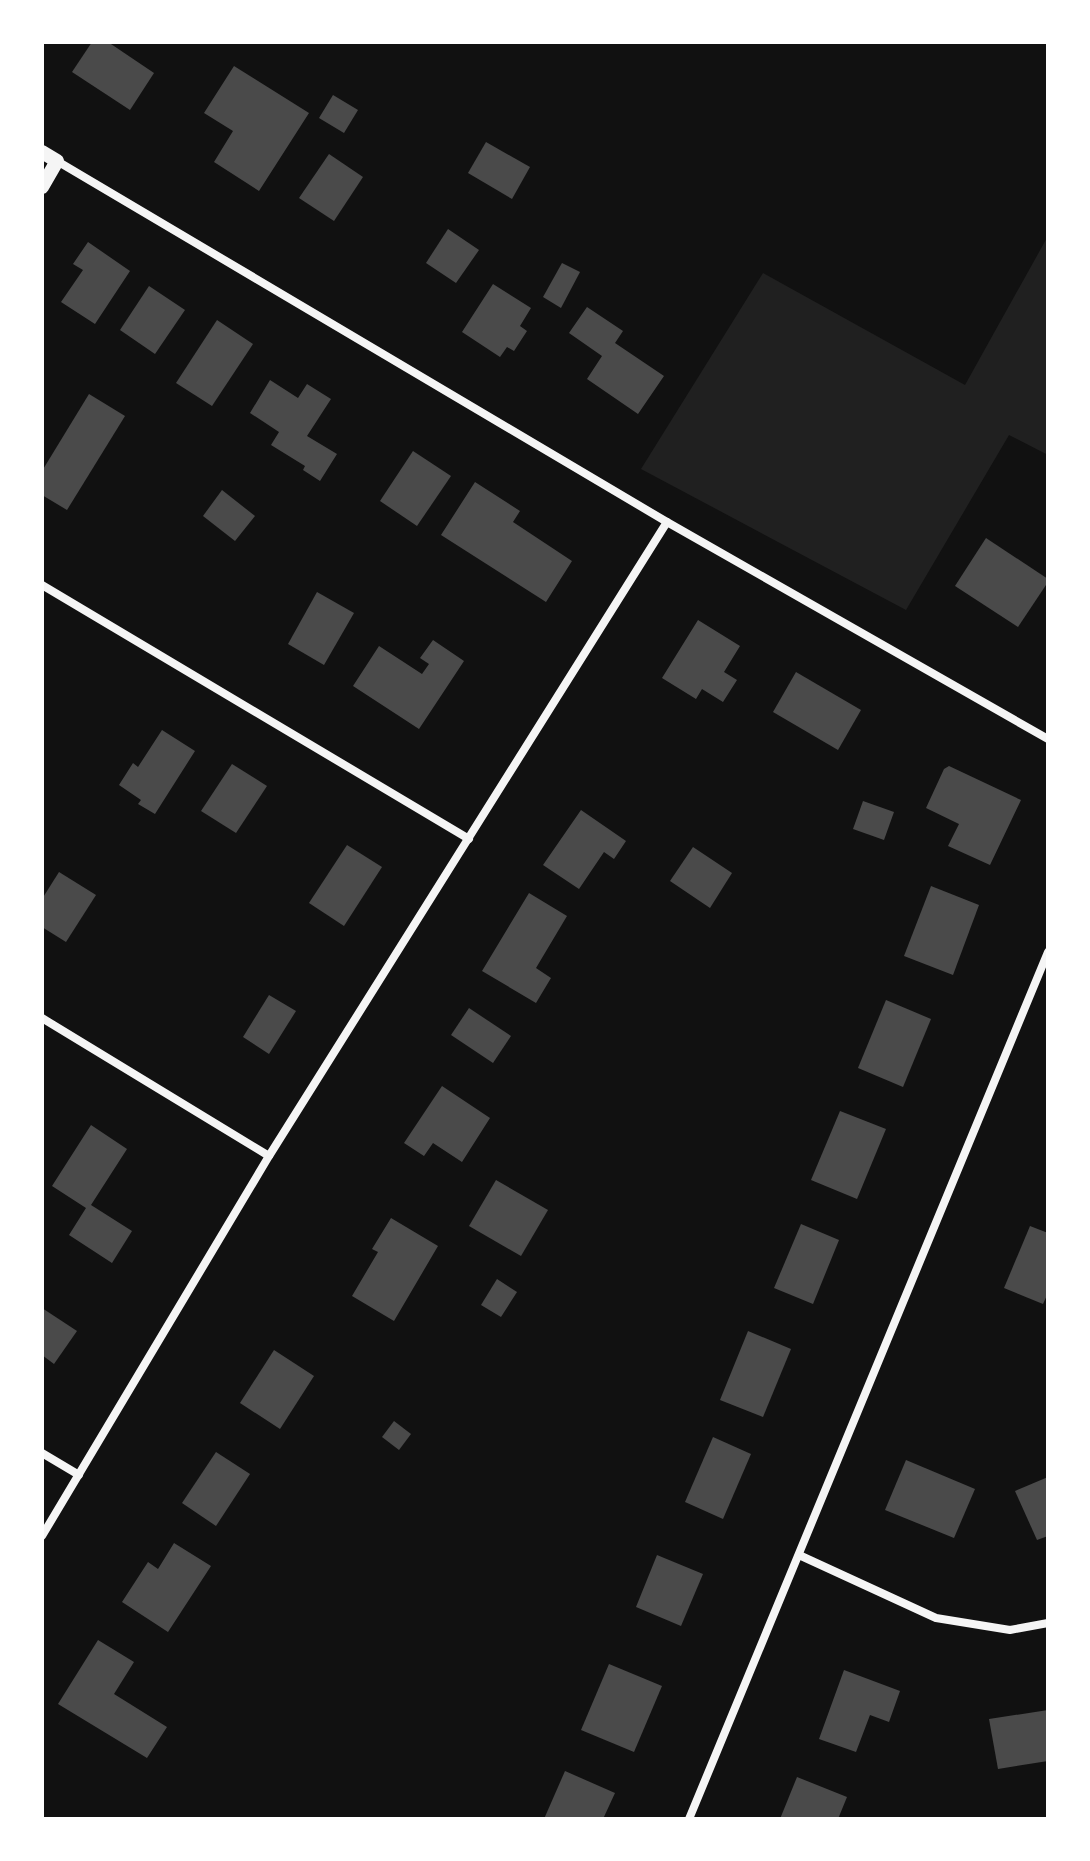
<svg xmlns="http://www.w3.org/2000/svg" width="1090" height="1861" font-family="Barlow,sans-serif">
<style>
.green{fill:#202020}
.building{fill:#4a4a4a}
.lines{fill:none;stroke-linecap:round;stroke-linejoin:round}
.minor{stroke:#f5f5f5;stroke-width:8}
.tertiary{stroke:#f5f5f5;stroke-width:14}
</style>
<rect width="100%" height="100%" fill="#111"/>
<polygon class="green" points="1048,236 1048,455 1009,435 906,610 641,469 763,273 965,385"/>
<g class="building">
<polygon points="92,42 108,42 154,73 130,110 72,72"/>
<polygon points="234,66 309,113 259,191 214,162 233,131 204,113"/>
<polygon points="333,95 358,110 344,133 319,118"/>
<polygon points="486,142 530,167 512,199 468,173"/>
<polygon points="329,154 363,177 334,221 299,198"/>
<polygon points="448,229 479,250 456,283 426,263"/>
<polygon points="88,242 130,271 95,324 61,302 83,270 73,264"/>
<polygon points="562,263 580,272 561,308 543,297"/>
<polygon points="493,284 531,308 520,326 527,331 514,351 507,347 500,357 462,332"/>
<polygon points="149,286 185,310 155,354 120,330"/>
<polygon points="587,307 623,331 615,343 664,376 638,414 587,379 602,356 569,333"/>
<polygon points="217,320 253,344 212,406 176,383"/>
<polygon points="270,380 298,398 307,384 331,399 307,436 337,454 320,481 303,470 305,466 271,445 279,432 250,413"/>
<polygon points="89,394 125,416 67,510 42,495 42,471"/>
<polygon points="413,451 451,476 417,526 380,501"/>
<polygon points="475,482 520,511 513,522 572,561 546,602 441,535"/>
<polygon points="222,490 255,516 235,541 203,516"/>
<polygon points="986,538 1048,579 1048,582 1018,627 955,586"/>
<polygon points="317,592 354,613 324,665 288,644"/>
<polygon points="698,620 740,646 724,672 737,680 723,702 702,689 696,699 662,678"/>
<polygon points="433,640 464,661 419,729 353,686 379,646 422,674 429,664 420,658"/>
<polygon points="796,672 861,710 838,750 773,712"/>
<polygon points="162,730 195,751 155,814 138,804 141,800 119,785 133,763 138,767"/>
<polygon points="232,764 267,786 236,833 201,811"/>
<polygon points="949,766 1021,800 990,865 948,846 959,824 926,808 944,769"/>
<polygon points="863,801 894,812 884,840 853,829"/>
<polygon points="581,810 626,841 614,859 604,852 579,889 543,865"/>
<polygon points="347,845 382,867 344,926 309,903"/>
<polygon points="693,847 732,873 710,908 670,881"/>
<polygon points="59,872 96,895 66,942 42,927 42,899"/>
<polygon points="931,886 979,905 953,975 904,956"/>
<polygon points="529,893 567,916 536,968 551,978 536,1003 482,971"/>
<polygon points="269,995 296,1011 269,1054 243,1037"/>
<polygon points="886,1000 931,1019 903,1087 858,1068"/>
<polygon points="469,1008 511,1036 493,1063 451,1035"/>
<polygon points="442,1086 490,1118 462,1162 433,1143 424,1156 404,1143"/>
<polygon points="840,1111 886,1129 857,1199 811,1180"/>
<polygon points="91,1125 127,1149 91,1205 132,1231 112,1263 69,1235 86,1208 52,1186"/>
<polygon points="496,1180 548,1210 521,1256 469,1226"/>
<polygon points="391,1218 438,1246 394,1321 352,1296 378,1252 372,1249"/>
<polygon points="801,1224 839,1240 813,1304 774,1288"/>
<polygon points="1030,1226 1048,1233 1048,1293 1043,1304 1004,1288"/>
<polygon points="497,1279 517,1292 501,1317 481,1305"/>
<polygon points="42,1308 77,1331 54,1364 42,1355"/>
<polygon points="748,1331 791,1349 763,1417 720,1400"/>
<polygon points="274,1350 314,1376 280,1429 240,1403"/>
<polygon points="394,1421 411,1434 399,1450 382,1437"/>
<polygon points="713,1437 751,1454 723,1519 685,1502"/>
<polygon points="216,1452 250,1474 216,1526 182,1503"/>
<polygon points="906,1460 975,1489 954,1538 885,1510"/>
<polygon points="1048,1477 1048,1536 1037,1540 1015,1491"/>
<polygon points="174,1543 211,1566 168,1632 122,1602 148,1562 158,1569"/>
<polygon points="657,1555 703,1574 681,1626 636,1607"/>
<polygon points="98,1640 134,1662 114,1694 167,1727 147,1758 58,1704"/>
<polygon points="609,1664 662,1686 634,1752 581,1730"/>
<polygon points="844,1670 900,1691 889,1722 870,1715 856,1752 819,1739"/>
<polygon points="1048,1710 1048,1761 998,1769 989,1719"/>
<polygon points="565,1771 615,1793 603,1819 544,1819"/>
<polygon points="797,1777 847,1797 838,1819 780,1819"/>
</g>
<g class="lines">
<g class="minor">
<polyline points="57,161 667,522 1048,739"/>
<polyline points="42,585 469,839"/>
<polyline points="42,1018 269,1156"/>
<polyline points="42,1453 79,1475"/>
<polyline points="42,1536 269,1156 667,522"/>
<polyline points="799,1555 936,1618 1010,1630 1048,1623"/>
<polyline points="689,1819 1048,952"/>
</g>
<polyline class="tertiary" points="42,152 57,161 42,187"/>
</g>
<rect width="1090" height="1861" fill="none" stroke="#ffffff" stroke-width="88"/>
</svg>
